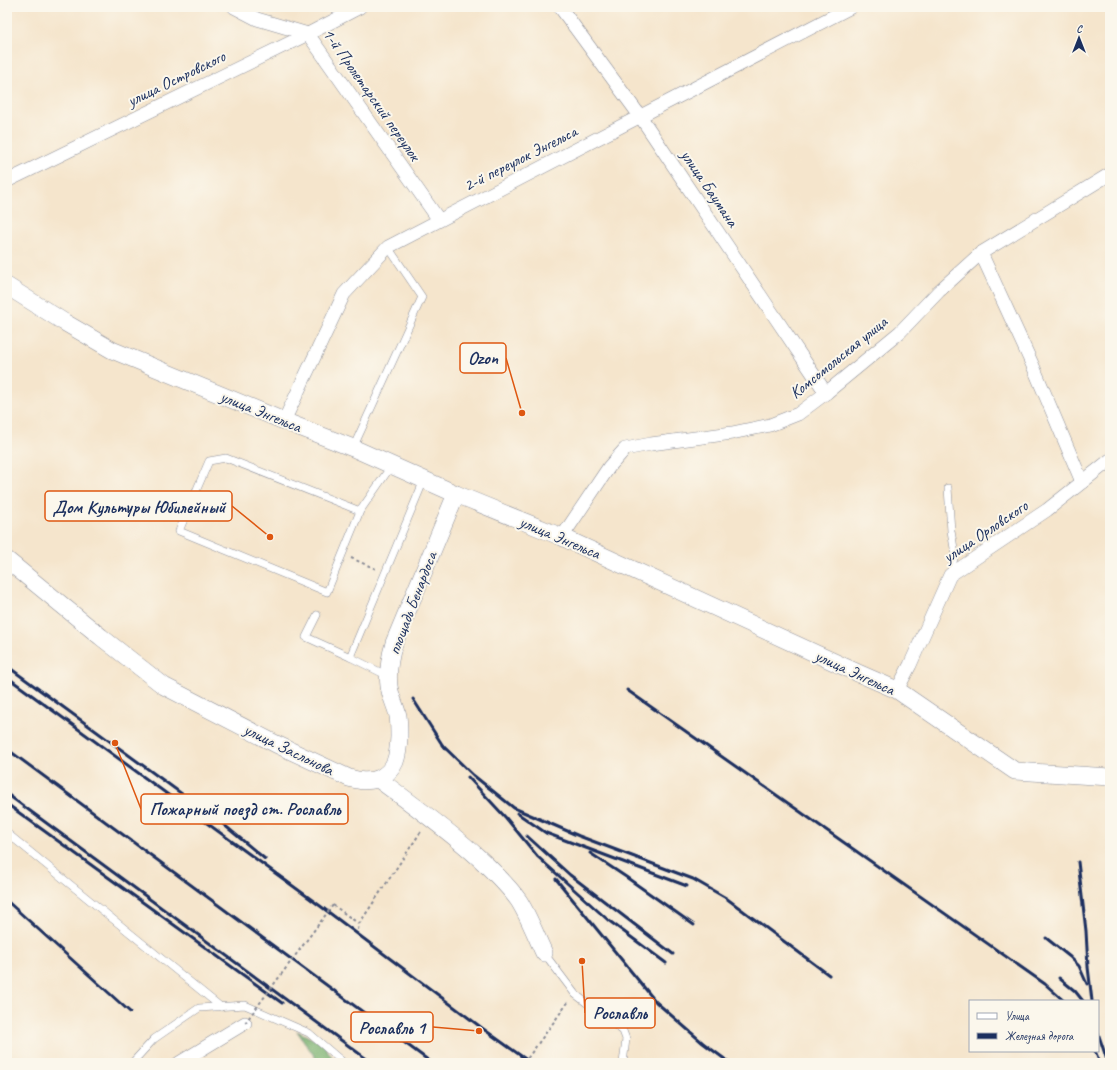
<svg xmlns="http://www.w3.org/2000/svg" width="1117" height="1070" font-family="Caveat,sans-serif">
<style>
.forest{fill:#78b06d;stroke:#4a7066}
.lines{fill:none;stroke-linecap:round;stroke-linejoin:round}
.service-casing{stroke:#888a95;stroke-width:8}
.minor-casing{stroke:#888a95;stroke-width:14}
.tertiary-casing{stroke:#888a95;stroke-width:18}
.path{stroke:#888a95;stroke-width:2;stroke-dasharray:3 3;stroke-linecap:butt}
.service{stroke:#fff;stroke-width:7}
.minor{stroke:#fff;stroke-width:13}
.tertiary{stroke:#fff;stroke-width:17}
.rail{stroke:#1b2f5e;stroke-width:3}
.path-bridge{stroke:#888a95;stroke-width:2;stroke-dasharray:3 3;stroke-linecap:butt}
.labels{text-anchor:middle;stroke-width:4;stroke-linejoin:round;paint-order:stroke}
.street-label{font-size:17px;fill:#1b2f5e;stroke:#fbf7ec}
.leader{fill:none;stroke:#de5710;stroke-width:1.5}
.callout-dot{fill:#de5710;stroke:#fbf7ec;stroke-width:1.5}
.callout{fill:#fbf7ec;stroke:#de5710;stroke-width:1.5}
.callout-label{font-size:18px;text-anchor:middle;font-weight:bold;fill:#1b2f5e}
</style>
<rect width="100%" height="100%" fill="#fbf7ec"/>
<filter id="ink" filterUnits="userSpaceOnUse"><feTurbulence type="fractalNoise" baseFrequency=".025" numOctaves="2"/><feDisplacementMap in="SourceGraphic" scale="8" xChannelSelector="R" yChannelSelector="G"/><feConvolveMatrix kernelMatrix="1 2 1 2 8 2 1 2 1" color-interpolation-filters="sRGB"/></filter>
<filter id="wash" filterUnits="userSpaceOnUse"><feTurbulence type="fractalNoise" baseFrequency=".012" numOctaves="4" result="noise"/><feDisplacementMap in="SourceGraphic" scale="16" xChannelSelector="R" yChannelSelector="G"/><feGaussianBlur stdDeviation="0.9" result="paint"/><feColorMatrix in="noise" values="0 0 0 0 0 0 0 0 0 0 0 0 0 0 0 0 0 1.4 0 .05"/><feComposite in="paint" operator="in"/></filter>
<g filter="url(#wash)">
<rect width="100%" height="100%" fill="#f5e5cc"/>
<polygon class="forest" points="297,1031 323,1044 336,1063 319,1063"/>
</g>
<g filter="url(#ink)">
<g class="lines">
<g class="service-casing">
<g id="service">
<polyline points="353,448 422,297 388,247"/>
<polyline points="948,488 951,531 955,554 950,575"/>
<polyline points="360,511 327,592 179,531 209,461 226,458 360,511 392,465"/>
<polyline points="317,615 306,637 350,657"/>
<polyline points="388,676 350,657 424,480"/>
<polyline points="7,833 221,1007"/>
<polyline points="544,953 575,994 623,1031 626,1039 623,1063"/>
<polyline points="132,1063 154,1039 199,1008 245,1005 309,1033 344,1063"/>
</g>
</g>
<g class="minor-casing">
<g id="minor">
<polyline points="234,7 257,19 308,34 439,220"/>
<polyline points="560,7 640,116 826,393"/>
<polyline points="7,181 308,34 360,7"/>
<polyline points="981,253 1033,366 1082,482"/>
<polyline points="284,421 344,294 388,247 851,7"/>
<polyline points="562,537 609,467 625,449 651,444 732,433 770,425 798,414 826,393 900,332 939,291 981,253 1110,174"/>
<polyline points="897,690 910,665 950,575 1047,510 1110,460"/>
<polyline points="179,1063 245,1023"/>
</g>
</g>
<g class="tertiary-casing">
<g id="tertiary">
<polyline points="7,286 64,322 112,350 284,421 353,448 456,494 562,537 858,673 897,690 1015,771 1110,777"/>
<path d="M7,560L101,637L164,686L276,744L349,778C360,781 366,782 378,779C412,804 447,829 479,858C493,871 508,885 519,901C529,917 536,936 544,953"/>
<path d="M378,779C396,770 398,757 399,737C399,730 399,723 398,716C396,706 390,696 389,686C387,671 390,657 394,643L456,494"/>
</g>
</g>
<g class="path">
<polyline points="351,558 376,569"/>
<polyline points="333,905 359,924"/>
<polyline points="358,930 359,924 422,830"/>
<polyline points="524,1063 569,1001"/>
</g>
<use href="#service" class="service"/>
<use href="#minor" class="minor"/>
<use href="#tertiary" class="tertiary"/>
<g class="rail">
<polyline points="7,666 223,824 265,859"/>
<polyline points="7,677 323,908 482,1028 531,1063"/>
<polyline points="627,690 1045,984 1064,1001"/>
<polyline points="413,699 445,749"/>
<polyline points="442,745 473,775 514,808 579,836 693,879 726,898 829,975"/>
<polyline points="7,749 432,1063"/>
<polyline points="468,777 506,818 538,857 608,920 666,963"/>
<polyline points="7,794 372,1063"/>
<polyline points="7,804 282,1003"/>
<polyline points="517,813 546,833 687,886"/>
<polyline points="527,836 570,875 673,954"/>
<polyline points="590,853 626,877 694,925"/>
<polyline points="1078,862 1086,931 1088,967 1092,1001"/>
<polyline points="556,879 656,1002 703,1043 730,1063"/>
<polyline points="7,901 130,1012"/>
<polyline points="1046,938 1070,957 1079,966 1087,984"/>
<polyline points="1059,978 1075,991 1083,1001"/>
<polyline points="1098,1033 1108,1063"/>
<polyline points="1095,1051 1100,1063"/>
</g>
<polyline class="path-bridge" points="245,1023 333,905"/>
</g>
</g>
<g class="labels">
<g class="street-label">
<text transform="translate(176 78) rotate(-26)" y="6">улица Островского</text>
<text transform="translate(372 94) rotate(55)" y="6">1-й Пролетарский переулок</text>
<text transform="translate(520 158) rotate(-27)" y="6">2-й переулок Энгельса</text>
<text transform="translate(710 188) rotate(56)" y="6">улица Баумана</text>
<text transform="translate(838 357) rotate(-39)" y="6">Комсомольская улица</text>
<text transform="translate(261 411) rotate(22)" y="6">улица Энгельса</text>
<text transform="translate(985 531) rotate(-34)" y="6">улица Орловского</text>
<text transform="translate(560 537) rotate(23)" y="6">улица Энгельса</text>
<text transform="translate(412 603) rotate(-69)" y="6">площадь Бенардоса</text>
<text transform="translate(855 672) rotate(25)" y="6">улица Энгельса</text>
<text transform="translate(289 749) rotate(26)" y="6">улица Заслонова</text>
</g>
</g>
<path class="leader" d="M522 413L506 358M270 537L232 506M115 743L141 809M582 961L585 1013M479 1031L433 1027"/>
<g class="callout-dot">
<circle cx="522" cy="413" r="4"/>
<circle cx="270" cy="537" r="4"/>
<circle cx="115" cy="743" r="4"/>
<circle cx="582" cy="961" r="4"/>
<circle cx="479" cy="1031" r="4"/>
</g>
<g class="callout">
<rect x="460" y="343" width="46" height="30" rx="4"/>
<rect x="45" y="491" width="187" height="30" rx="4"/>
<rect x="141" y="794" width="207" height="30" rx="4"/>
<rect x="585" y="998" width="70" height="30" rx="4"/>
<rect x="351" y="1012" width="82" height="30" rx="4"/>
</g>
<g class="callout-label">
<text x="483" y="364">Ozon</text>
<text x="139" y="513">Дом Культуры Юбилейный</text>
<text x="245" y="815">Пожарный поезд ст. Рославль</text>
<text x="620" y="1019">Рославль</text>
<text x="392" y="1034">Рославль 1</text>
</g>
<rect width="1117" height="1070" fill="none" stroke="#fbf7ec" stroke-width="24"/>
<rect x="969" y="1000" width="130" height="52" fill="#fbf7ec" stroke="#a1a7b3"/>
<rect x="977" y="1013" width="20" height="6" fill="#ffffff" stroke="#a1a7b3"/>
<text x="1005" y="1020" font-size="12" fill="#1b2f5e">Улица</text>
<rect x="977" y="1033" width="20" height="6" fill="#1b2f5e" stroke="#a1a7b3"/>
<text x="1005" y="1040" font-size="12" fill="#1b2f5e">Железная дорога</text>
<g transform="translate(1079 38)" stroke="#fbf7ec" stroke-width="3" paint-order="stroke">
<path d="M0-3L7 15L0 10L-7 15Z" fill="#1b2f5e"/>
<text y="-6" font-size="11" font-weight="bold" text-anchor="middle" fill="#1b2f5e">С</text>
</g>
</svg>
